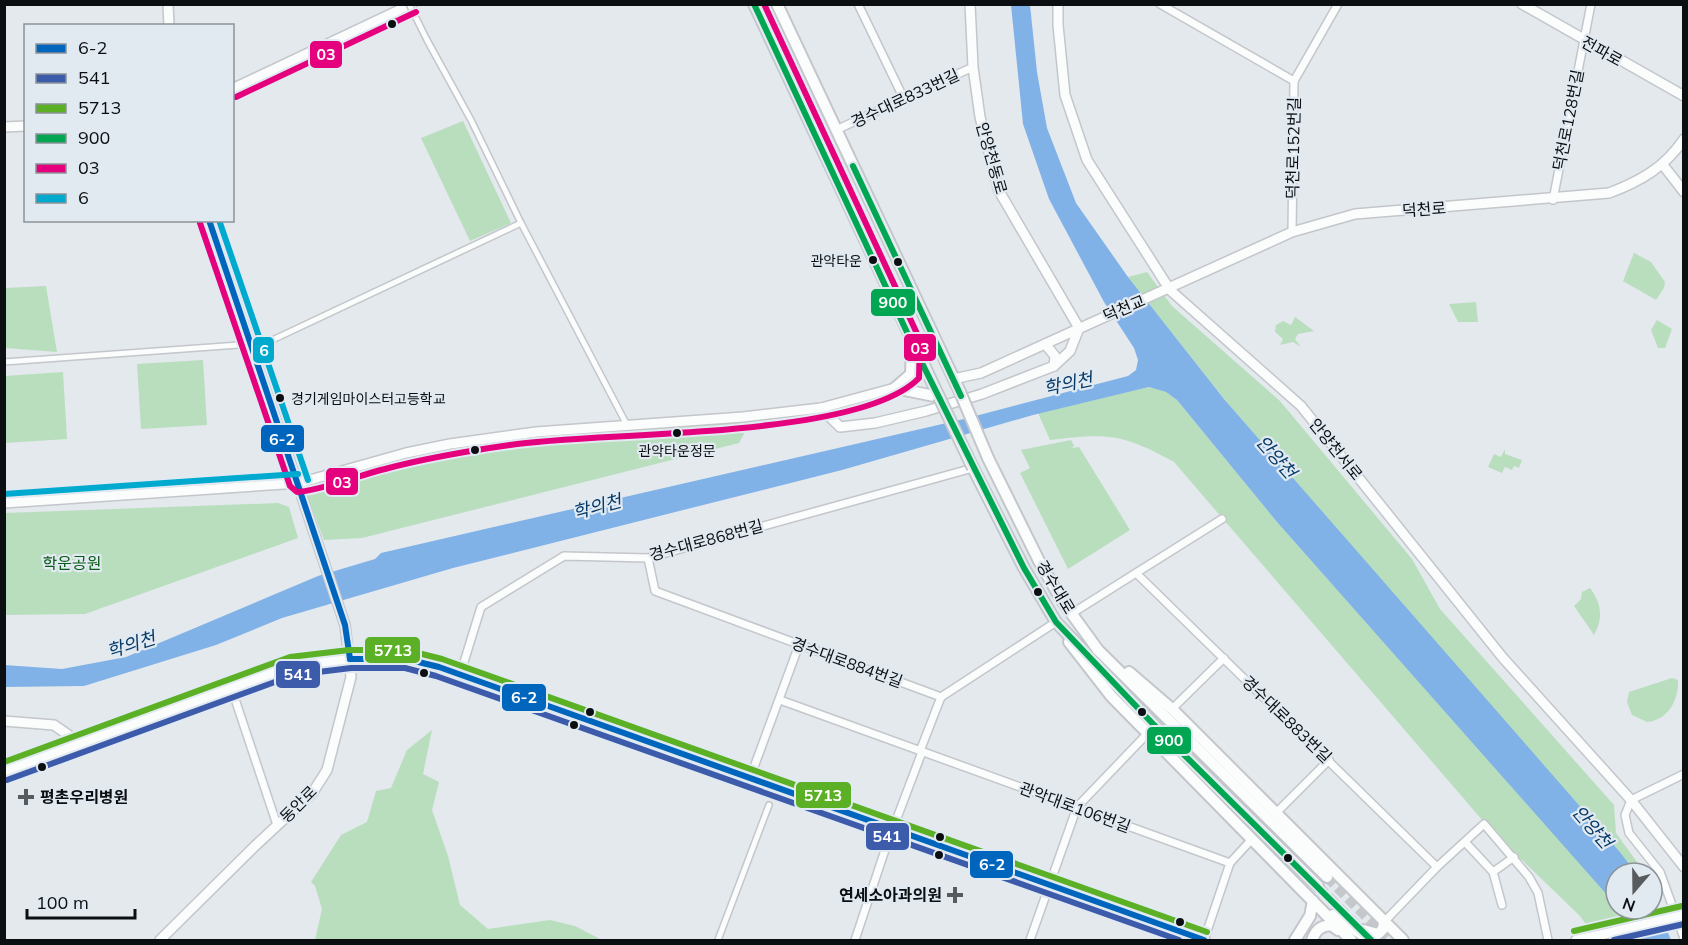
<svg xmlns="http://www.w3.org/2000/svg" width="1688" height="945" font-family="Mulish,'Noto Sans KR',sans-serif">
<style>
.green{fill:#b9debe}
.water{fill:#81b2e7}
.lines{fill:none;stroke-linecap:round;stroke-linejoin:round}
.primary-tunnel{stroke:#c4c8cd;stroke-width:10;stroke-dasharray:10 5;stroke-linecap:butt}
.pedestrian-casing{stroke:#c3c6ca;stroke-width:8}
.minor-casing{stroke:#c3c6ca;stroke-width:10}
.tertiary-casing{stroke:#c3c6ca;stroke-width:12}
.primary-casing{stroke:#c3c6ca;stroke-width:14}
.pedestrian{stroke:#fbfcfc;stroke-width:5}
.minor{stroke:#fbfcfc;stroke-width:7}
.tertiary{stroke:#fbfcfc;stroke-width:9}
.primary{stroke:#fbfcfc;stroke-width:10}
.pedestrian-bridge-casing{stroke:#c3c6ca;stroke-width:8;stroke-linecap:butt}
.tertiary-bridge-casing{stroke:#c3c6ca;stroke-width:12;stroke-linecap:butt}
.primary-bridge-casing{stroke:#c3c6ca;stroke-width:14;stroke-linecap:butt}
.pedestrian-bridge{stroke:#fbfcfc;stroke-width:5}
.tertiary-bridge{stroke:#fbfcfc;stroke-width:9}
.primary-bridge{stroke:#fbfcfc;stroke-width:10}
.bus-1-casing{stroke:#e1e9f1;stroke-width:10}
.bus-2-casing{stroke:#e1e9f1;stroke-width:10}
.bus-3-casing{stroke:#e1e9f1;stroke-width:10}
.bus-4-casing{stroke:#e1e9f1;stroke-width:10}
.bus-5-casing{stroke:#e1e9f1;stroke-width:10}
.bus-6-casing{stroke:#e1e9f1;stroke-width:10}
.bus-1{stroke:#0065bd;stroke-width:6}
.bus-2{stroke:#3d5bab;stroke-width:6}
.bus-3{stroke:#5bb025;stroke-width:6}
.bus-4{stroke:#00a651;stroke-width:6}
.bus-5{stroke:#e5007d;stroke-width:6}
.bus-6{stroke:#00a9ce;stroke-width:6}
.bus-dot{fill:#0c0f11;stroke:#e1e9f1;stroke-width:2}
.poi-dot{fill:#585b5e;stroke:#e1e9f1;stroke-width:2}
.labels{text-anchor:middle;stroke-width:4.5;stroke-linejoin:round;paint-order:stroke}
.bus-label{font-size:14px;fill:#0c0f11;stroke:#e1e9f1;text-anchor:end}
.street-label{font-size:16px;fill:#0c0f11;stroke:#e1e9f1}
.park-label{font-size:16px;fill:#085c15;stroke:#e1e9f1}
.poi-label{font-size:16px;font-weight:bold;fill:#0c0f11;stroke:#e1e9f1;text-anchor:start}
.water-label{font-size:18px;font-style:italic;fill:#053968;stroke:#e1e9f1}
.line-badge{stroke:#e1e9f1;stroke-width:2}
.badge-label{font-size:16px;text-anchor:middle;font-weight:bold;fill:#fff}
</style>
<rect width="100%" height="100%" fill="#e4e9ee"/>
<g class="green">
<polygon points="463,121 511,223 470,241 421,138"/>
<polygon points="1634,253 1651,262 1665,282 1664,288 1656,300 1623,281"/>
<polygon points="1147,272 1172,306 1280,401 1412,559 1440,609 1614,805 1616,833 1645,873 1636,873 1224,399 1128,277"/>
<polygon points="46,286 57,352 5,348 5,288"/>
<polygon points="1476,302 1478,322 1458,322 1449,304"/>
<polygon points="1295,317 1314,331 1298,334 1295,339 1301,347 1293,342 1280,345 1283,339 1275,332 1276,325 1283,321 1291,325"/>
<polygon points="1657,320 1672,329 1665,348 1658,348 1651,330"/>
<polygon points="203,360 207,425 141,429 137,364"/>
<polygon points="63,372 67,439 5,443 5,376"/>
<path d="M1149,387L1166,392L1177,400L1277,522L1614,901L1616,909L1636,940H1592L1588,927L1580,916L1522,860L1514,857L1174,462C1122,433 1107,433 1050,440L1038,413Z"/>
<polygon points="740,421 744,434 739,443 362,538 324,540 304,487 438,451 537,436"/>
<polygon points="1071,440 1074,446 1072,448 1079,447 1130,530 1068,569 1020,473 1030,468 1021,450"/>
<polygon points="1505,449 1505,454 1522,460 1519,468 1514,466 1512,470 1505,467 1502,473 1488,467 1494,454 1501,457"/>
<polygon points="278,503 289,507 298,538 85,614 5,615 5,513"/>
<path d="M1590,588C1601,603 1604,618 1594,635L1574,606L1581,599L1582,592Z"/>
<path d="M1672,678L1678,680C1679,700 1668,720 1647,722L1632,715L1627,702L1629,692Z"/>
<polygon points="432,730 423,774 439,782 432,810 448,856 460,905 488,929 550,920 575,926 602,940 315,940 322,909 315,886 311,882 341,835 367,822 376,791 391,788 407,750"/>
</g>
<g class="water">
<polygon points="1011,5 1030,5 1037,72 1047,128 1076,203 1128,277 1224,399 1619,851 1636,873 1616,873 1616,905 1277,522 1177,400 1166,392 1149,387 1033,415 842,470 453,568 282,618 216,645 84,686 5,687 4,665 62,669 126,657 318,576 375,559 381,553 964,419 1128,376 1136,370 1138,360 1134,348 1104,302 1049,199 1023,124"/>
<polygon points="1652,894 1671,940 1636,940 1618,909 1652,909"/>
</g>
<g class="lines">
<g class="primary-tunnel">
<polyline points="1327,877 1389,940"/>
<polyline points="1318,886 1362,931"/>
</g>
<g class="pedestrian-casing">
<g id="pedestrian">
<polyline points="427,40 471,120 521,223 628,427"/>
<polyline points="4,362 266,343 521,223"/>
<polyline points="718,940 769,805"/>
</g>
</g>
<g class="minor-casing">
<g id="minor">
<polyline points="858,4 903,97"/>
<polyline points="1160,4 1294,81"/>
<polyline points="836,130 973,67"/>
<polyline points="1553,200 1591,4"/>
<polyline points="1292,232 1294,81 1338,4"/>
<polyline points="648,558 655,591 941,697"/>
<polyline points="1136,573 1222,519"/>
<polyline points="1071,614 1136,573 1437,867 1384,922"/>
<polyline points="460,675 481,607 564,556 648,558 973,468"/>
<polyline points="231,687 277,825"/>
<polyline points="941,697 1056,622"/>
<polyline points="780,700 1230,863 1204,940"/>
<polyline points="1172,709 1224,658"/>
<polyline points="920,751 941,697"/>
<polyline points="1684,774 1631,800 1625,815 1629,833 1660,872 1684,938"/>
<polyline points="750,778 799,645"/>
<polyline points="1277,812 1329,760"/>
<polyline points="1465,842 1493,872 1514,857"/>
<polyline points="1230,863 1252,839"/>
<polyline points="1437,867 1484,824 1529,877 1538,893 1548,940"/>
<polyline points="1493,872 1502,905"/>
<polyline points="855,940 886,847 922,752"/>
<polyline points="1030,940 1077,807 1147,734"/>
</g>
</g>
<g class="tertiary-casing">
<g id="tertiary">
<polyline points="168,4 169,26"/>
<polyline points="1058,4 1058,25 1065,95 1087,160 1170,290 1301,406 1503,658 1631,800 1684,867"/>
<polyline points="1522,4 1684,96"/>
<polyline points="232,89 412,4"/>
<polyline points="4,127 26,126"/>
<polyline points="1663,165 1684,192"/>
<polyline points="1045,344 1055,356 1054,366"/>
<path d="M953,379L981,373L1292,232L1355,214L1609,193C1641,181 1665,167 1684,139"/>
<polyline points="821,408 840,427 875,423 926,411 982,394 1054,366 1070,351 1079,328 999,191 980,117 973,67 970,4"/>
<polyline points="4,503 299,483 406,453 450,444 536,432 743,417 821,408 895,388"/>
<polyline points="4,721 54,725 80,743"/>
<polyline points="160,940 255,846 313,792 327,770 351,677 345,625 209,220"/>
<polyline points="1576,940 1596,936"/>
</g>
</g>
<g class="primary-casing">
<g id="primary">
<polyline points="754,4 939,397"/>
<polyline points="777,4 960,392"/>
<polyline points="895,388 911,374 912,346"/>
<polyline points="895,388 939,397"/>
<polyline points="988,458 1039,561 1061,599 1098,650 1327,877"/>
<polyline points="973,468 1024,568 1056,622 1154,725 1318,886"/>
<polyline points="1069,642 1111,696 1351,940"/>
<polyline points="1129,672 1172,709 1403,940"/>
<polyline points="4,772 292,666 350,659 406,659 439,667 1204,940"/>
<polyline points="1333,915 1370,940"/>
<polyline points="1363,930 1378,934 1383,929 1384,922"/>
<polyline points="1295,940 1310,916 1313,901"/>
<path d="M1312,940C1316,930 1320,926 1331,925L1338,930"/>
</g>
</g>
<use href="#pedestrian" class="pedestrian"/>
<use href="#minor" class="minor"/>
<use href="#tertiary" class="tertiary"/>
<use href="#primary" class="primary"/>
<g class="pedestrian-bridge-casing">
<polyline id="pedestrian-bridge" points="409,4 427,40"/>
</g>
<g class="tertiary-bridge-casing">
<polyline id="tertiary-bridge" points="1596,936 1684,915"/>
</g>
<g class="primary-bridge-casing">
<g id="primary-bridge">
<polyline points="960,392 988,458"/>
<polyline points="939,397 973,468"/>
</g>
</g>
<use href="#pedestrian-bridge" class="pedestrian-bridge"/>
<use href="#tertiary-bridge" class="tertiary-bridge"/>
<use href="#primary-bridge" class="primary-bridge"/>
<g class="bus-1-casing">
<g id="bus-1">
<polyline points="209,220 345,625 350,659"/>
<polyline points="350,659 406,659 439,667 1204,940"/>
</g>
</g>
<g class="bus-2-casing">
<g id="bus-2">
<polyline points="7,780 294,675 351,668 405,668 436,676 1179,940"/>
<polyline points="1614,940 1684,924"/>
</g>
</g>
<g class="bus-3-casing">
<g id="bus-3">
<polyline points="4,762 290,657 349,650 406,650 442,659 1207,932"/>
<polyline points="1574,931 1682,906"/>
</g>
</g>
<g class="bus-4-casing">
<g id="bus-4">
<polyline points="754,4 912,343 1024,568 1056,622 1154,725 1371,940"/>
<polyline points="853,166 961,396"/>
</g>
</g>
<g class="bus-5-casing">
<g id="bus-5">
<polyline points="236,97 416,12"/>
<path d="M200,223L290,486L297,492C320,491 360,475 385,469C426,458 468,451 510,445C600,431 859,440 919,378L920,340L764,4"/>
</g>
</g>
<g class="bus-6-casing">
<g id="bus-6">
<polyline points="219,220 308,480"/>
<polyline points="4,494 298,474"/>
</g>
</g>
<use href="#bus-1" class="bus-1"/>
<use href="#bus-2" class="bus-2"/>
<use href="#bus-3" class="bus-3"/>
<use href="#bus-4" class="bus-4"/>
<use href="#bus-5" class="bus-5"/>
<use href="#bus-6" class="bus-6"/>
</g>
<g class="bus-dot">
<circle cx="392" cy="24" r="5"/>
<circle cx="873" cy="260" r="5"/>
<circle cx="898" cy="262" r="5"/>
<circle cx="280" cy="398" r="5"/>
<circle cx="677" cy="433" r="5"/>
<circle cx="475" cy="450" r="5"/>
<circle cx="1038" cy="592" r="5"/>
<circle cx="424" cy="673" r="5"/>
<circle cx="590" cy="712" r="5"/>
<circle cx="1142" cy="712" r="5"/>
<circle cx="574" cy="725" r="5"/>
<circle cx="42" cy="767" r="5"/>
<circle cx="940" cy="837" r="5"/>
<circle cx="939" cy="855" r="5"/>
<circle cx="1288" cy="858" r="5"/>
<circle cx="1180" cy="922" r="5"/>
</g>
<g class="poi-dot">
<path d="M23 788h6v6h6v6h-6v6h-6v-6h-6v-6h6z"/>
<path d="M952 886h6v6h6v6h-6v6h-6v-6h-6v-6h6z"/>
</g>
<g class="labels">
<g class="bus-label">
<text x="862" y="266">관악타운</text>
<text x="291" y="404" text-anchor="start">경기게임마이스터고등학교</text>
<text x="677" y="456" text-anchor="middle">관악타운정문</text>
</g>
<g class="street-label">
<text transform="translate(1602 51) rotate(29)" y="6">전파로</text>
<text transform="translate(905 98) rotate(-25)" y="6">경수대로833번길</text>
<text transform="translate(1568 120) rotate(-79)" y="6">덕천로128번길</text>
<text transform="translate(1293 148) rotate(-89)" y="6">덕천로152번길</text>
<text transform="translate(992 158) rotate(74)" y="6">안양천동로</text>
<text transform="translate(1424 209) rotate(-4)" y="6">덕천로</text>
<text transform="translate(1124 308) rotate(-23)" y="6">덕천교</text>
<text transform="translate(1336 449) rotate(51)" y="6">안양천서로</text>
<text transform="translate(706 540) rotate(-15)" y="6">경수대로868번길</text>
<text transform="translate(1056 587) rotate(59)" y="6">경수대로</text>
<text transform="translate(847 662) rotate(20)" y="6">경수대로884번길</text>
<text transform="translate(1287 719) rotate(44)" y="6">경수대로883번길</text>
<text transform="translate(298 804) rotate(-45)" y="6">동안로</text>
<text transform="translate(1075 807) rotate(20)" y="6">관악대로106번길</text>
</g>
<g class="park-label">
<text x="72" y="569">학운공원</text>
</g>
<g class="poi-label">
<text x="40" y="803">평촌우리병원</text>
<text x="942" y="901" text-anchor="end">연세소아과의원</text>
</g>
<g class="water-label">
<text transform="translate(1068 384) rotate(-12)" y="6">학의천</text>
<text transform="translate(1276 457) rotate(49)" y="6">안양천</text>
<text transform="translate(597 507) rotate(-15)" y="6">학의천</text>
<text transform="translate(131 645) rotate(-17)" y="6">학의천</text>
<text transform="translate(1592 827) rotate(49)" y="6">안양천</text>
</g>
</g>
<g class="line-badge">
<rect x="309" y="40" width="34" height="29" rx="6" fill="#e5007d"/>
<rect x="870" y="288" width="46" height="29" rx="6" fill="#00a651"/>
<rect x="903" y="333" width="34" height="29" rx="6" fill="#e5007d"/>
<rect x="252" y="336" width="23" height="28" rx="6" fill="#00a9ce"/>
<rect x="260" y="424" width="45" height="29" rx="6" fill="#0065bd"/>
<rect x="325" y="467" width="34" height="29" rx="6" fill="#e5007d"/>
<rect x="364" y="636" width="57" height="28" rx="6" fill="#5bb025"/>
<rect x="275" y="660" width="46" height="29" rx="6" fill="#3d5bab"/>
<rect x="501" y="683" width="46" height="29" rx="6" fill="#0065bd"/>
<rect x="1146" y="726" width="46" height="29" rx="6" fill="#00a651"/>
<rect x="795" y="781" width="57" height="28" rx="6" fill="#5bb025"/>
<rect x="865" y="822" width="45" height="29" rx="6" fill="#3d5bab"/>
<rect x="969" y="850" width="45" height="29" rx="6" fill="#0065bd"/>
</g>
<g class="badge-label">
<text x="326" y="60">03</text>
<text x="893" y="308">900</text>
<text x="920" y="354">03</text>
<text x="264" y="356">6</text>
<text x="282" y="445">6-2</text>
<text x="342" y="488">03</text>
<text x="393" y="656">5713</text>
<text x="298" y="680">541</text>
<text x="524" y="703">6-2</text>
<text x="1169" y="746">900</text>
<text x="823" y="801">5713</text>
<text x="887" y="842">541</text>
<text x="992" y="870">6-2</text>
</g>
<rect width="1688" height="945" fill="none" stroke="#0c0f11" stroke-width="12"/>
<rect x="24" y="24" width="210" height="198" fill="#e1e9f1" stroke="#8c9297" stroke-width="1.5"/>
<rect x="36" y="44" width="30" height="9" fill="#0065bd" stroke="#8c9297" stroke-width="1.5"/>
<text x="78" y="54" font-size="18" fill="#0c0f11">6-2</text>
<rect x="36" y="74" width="30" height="9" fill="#3d5bab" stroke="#8c9297" stroke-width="1.5"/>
<text x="78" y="84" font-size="18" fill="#0c0f11">541</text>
<rect x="36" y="104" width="30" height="9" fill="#5bb025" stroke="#8c9297" stroke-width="1.5"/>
<text x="78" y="114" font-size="18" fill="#0c0f11">5713</text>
<rect x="36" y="134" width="30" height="9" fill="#00a651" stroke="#8c9297" stroke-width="1.5"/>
<text x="78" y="144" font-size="18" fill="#0c0f11">900</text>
<rect x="36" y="164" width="30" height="9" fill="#e5007d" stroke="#8c9297" stroke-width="1.5"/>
<text x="78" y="174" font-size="18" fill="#0c0f11">03</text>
<rect x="36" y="194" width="30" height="9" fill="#00a9ce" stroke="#8c9297" stroke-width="1.5"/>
<text x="78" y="204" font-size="18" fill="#0c0f11">6</text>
<g transform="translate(1634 891) rotate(200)"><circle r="28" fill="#e1e9f1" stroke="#8c9297" stroke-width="1.5"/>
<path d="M0-4.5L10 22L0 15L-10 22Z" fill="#585b5e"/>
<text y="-9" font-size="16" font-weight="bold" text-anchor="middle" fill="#0c0f11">N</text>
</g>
<path d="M27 909v9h108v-9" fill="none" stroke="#0c0f11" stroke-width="3"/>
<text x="36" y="909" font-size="18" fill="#0c0f11" stroke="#e1e9f1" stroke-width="4.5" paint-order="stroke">100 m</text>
</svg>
